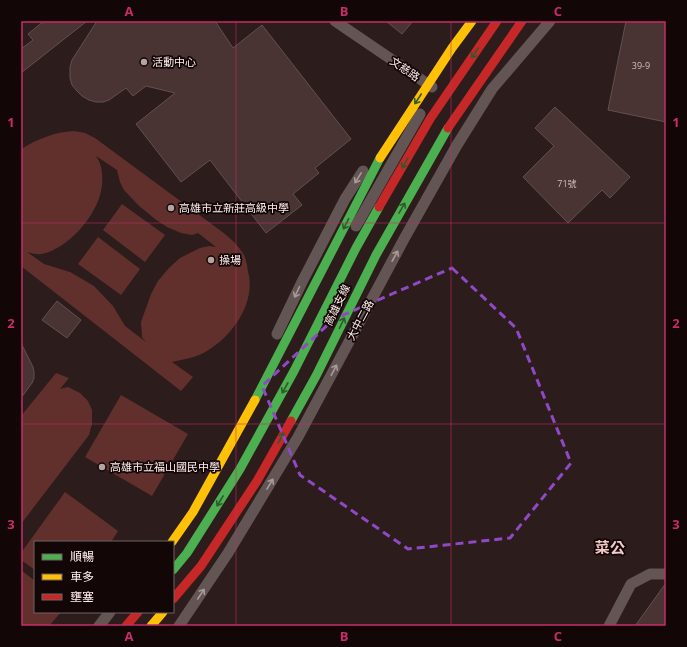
<svg xmlns="http://www.w3.org/2000/svg" width="687" height="647" font-family="'Open Sans','Noto Sans TC',sans-serif">
<style>
.green{fill:#61302d;fill-rule:evenodd}
.building{fill:#493333;stroke:#605150}
.lines{fill:none;stroke-linecap:round;stroke-linejoin:round}
.street{stroke:#625554;stroke-width:11}
.fast{stroke:#4caf50;stroke-width:9}
.slow{stroke:#ffc107;stroke-width:9}
.jam{stroke:#c62828;stroke-width:9}
.oneway{stroke:#2f5a2b}
.oneway2{stroke:#a99a99}
.marked{fill:none;stroke:#8f49c6;stroke-width:3;stroke-dasharray:8 5;stroke-linejoin:round}
.grid{fill:none;stroke:#c82d6a;stroke-width:1;stroke-opacity:0.55}
.poi-dot{fill:#b5a4a4;stroke:#120606;stroke-width:1.5}
.labels{text-anchor:middle;stroke-width:3.5;stroke-linejoin:round;paint-order:stroke}
.number-label{font-size:9px;fill:#d2bfbe}
.poi-label{font-size:11px;fill:#ffeeed;stroke:#120606;text-anchor:start}
.street-label{font-size:11px;fill:#ffeeed;stroke:#120606}
.district-label{font-size:15px;font-weight:bold;fill:#f2cbc7;stroke:#120606}
.neatline{fill:none;stroke:#c82d6a;stroke-width:1.5}
.grid-label{font-size:13px;text-anchor:middle;font-weight:bold;fill:#c82d6a}
</style>
<rect width="100%" height="100%" fill="#2c1c1b"/>
<g class="green">
<path d="M74,131L85,133L95,138L221,231C229,237 237,244 242,252C247,258 247,268 249,276C254,305 232,336 207,351C196,358 184,359 172,362L193,377L181,391L21,266V149C38,139 54,132 74,131ZM96,156L117,170L120,182L124,190L138,205L155,219L167,227L181,233L192,235L198,233L216,247L209,246L200,248L180,258L169,268L158,281L151,294L141,322L142,337L146,342L125,326L113,306L94,286L70,272L44,264L27,252C31,253 37,255 42,254C67,249 96,217 101,191C103,182 103,170 99,161C98,159 97,158 96,156Z"/>
<polygon points="122,204 165,235 145,262 103,230"/>
<polygon points="98,237 140,269 121,295 78,264"/>
<polygon points="56,373 69,378 60,389 68,387 80,393 88,401 92,410 92,424 89,435 21,524 21,416"/>
<polygon points="121,395 188,434 152,496 85,457"/>
<polygon points="65,492 118,531 111,542 35,542 35,570 21,560 21,553"/>
<polygon points="21,570 35,581 35,612 61,612 49,626 21,626"/>
</g>
<g class="building">
<polygon points="44,21 87,21 21,73 21,49 33,40 28,34"/>
<polygon points="97,21 215,21 233,48 262,25 351,139 315,168 319,173 293,194 302,205 266,233 210,160 181,182 136,124 175,93 146,86 133,96 126,88 109,100 103,102 96,102 89,100 82,96 76,90 72,85 70,78 70,67 72,60"/>
<polygon points="386,21 413,21 402,34"/>
<polygon points="626,21 666,21 666,122 608,110"/>
<polygon points="555,107 630,177 610,198 602,190 568,223 523,177 554,146 535,128"/>
<polygon points="57,301 81,320 67,338 42,320"/>
<polygon points="21,343 33,367 34,372 34,378 32,383 21,398"/>
<polygon points="666,583 666,626 635,626"/>
</g>
<g class="lines">
<g class="street">
<polyline points="335,21 432,87"/>
<polyline points="356,226 420,114"/>
<polyline points="277,334 302,282 345,199 363,171"/>
<polyline points="99,626 110,612"/>
<polyline points="179,626 228,553 298,437 404,239 457,145 492,89 550,21"/>
<polyline points="609,626 631,584 650,574 666,574"/>
</g>
<g class="fast">
<polyline points="255,400 380,158"/>
<polyline points="291,421 316,376 376,255 448,128"/>
<polyline points="173,570 187,553 240,469 294,371 356,248 379,207"/>
</g>
<g class="slow">
<polyline points="380,158 452,48 472,21"/>
<polyline points="172,542 193,512 255,400"/>
<polyline points="151,626 163,612"/>
</g>
<g class="jam">
<polyline points="448,128 522,21"/>
<polyline points="379,207 430,119 497,21"/>
<polyline points="173,599 201,566 257,481 291,421"/>
<polyline points="126,626 138,612"/>
</g>
</g>
<defs><path id="oneway-shaft" d="M-6 0H5M1.5-3L5.5 0L1.5 3" fill="none" stroke-width="1.6" stroke-linecap="round" stroke-linejoin="round"/></defs>
<g class="oneway">
<use href="#oneway-shaft" transform="translate(475 53) rotate(124)"/>
<use href="#oneway-shaft" transform="translate(418 99) rotate(123)"/>
<use href="#oneway-shaft" transform="translate(405 163) rotate(120)"/>
<use href="#oneway-shaft" transform="translate(402 208) rotate(-60)"/>
<use href="#oneway-shaft" transform="translate(346 224) rotate(117)"/>
<use href="#oneway-shaft" transform="translate(342 323) rotate(-64)"/>
<use href="#oneway-shaft" transform="translate(285 388) rotate(119)"/>
<use href="#oneway-shaft" transform="translate(281 438) rotate(-61)"/>
<use href="#oneway-shaft" transform="translate(220 501) rotate(122)"/>
</g>
<g class="oneway2">
<use href="#oneway-shaft" transform="translate(358 178) rotate(122)"/>
<use href="#oneway-shaft" transform="translate(395 256) rotate(-61)"/>
<use href="#oneway-shaft" transform="translate(297 292) rotate(115)"/>
<use href="#oneway-shaft" transform="translate(334 370) rotate(-62)"/>
<use href="#oneway-shaft" transform="translate(270 484) rotate(-59)"/>
<use href="#oneway-shaft" transform="translate(201 594) rotate(-56)"/>
</g>
<path class="marked" d="M452,268L516,328L571,463L510,538L408,549L300,475L262,386L334,319Z"/>
<path class="grid" d="M236,21V626M451,21V626M21,223H666M21,424H666"/>
<g class="poi-dot">
<circle cx="144" cy="62" r="4"/>
<circle cx="171" cy="208" r="4"/>
<circle cx="211" cy="260" r="4"/>
<circle cx="102" cy="467" r="4"/>
</g>
<g class="labels">
<g class="number-label">
<text x="641" y="69">39-9</text>
<text x="567" y="187">71號</text>
</g>
<g class="poi-label">
<text x="152" y="66">活動中心</text>
<text x="179" y="212">高雄市立新莊高級中學</text>
<text x="219" y="264">操場</text>
<text x="110" y="471">高雄市立福山國民中學</text>
</g>
<g class="street-label">
<text transform="translate(405 69) rotate(34)" y="4">文慈路</text>
<text transform="translate(337 305) rotate(-64)" y="4">高雄支線</text>
<text transform="translate(360 320) rotate(-62)" y="4">大中二路</text>
</g>
<g class="district-label">
<text x="610" y="553">菜公</text>
</g>
</g>
<rect width="687" height="647" fill="none" stroke="#120606" stroke-width="44"/>
<rect x="34" y="541" width="140" height="72" fill="#120606" stroke="#716362"/>
<rect x="42" y="554" width="20" height="6" fill="#4caf50" stroke="#716362"/>
<text x="70" y="561" font-size="12" fill="#ffeeed">順暢</text>
<rect x="42" y="574" width="20" height="6" fill="#ffc107" stroke="#716362"/>
<text x="70" y="581" font-size="12" fill="#ffeeed">車多</text>
<rect x="42" y="594" width="20" height="6" fill="#c62828" stroke="#716362"/>
<text x="70" y="601" font-size="12" fill="#ffeeed">壅塞</text>
<rect x="22" y="22" width="643" height="603" class="neatline"/>
<g class="grid-label">
<text x="129" y="16">A</text>
<text x="344" y="16">B</text>
<text x="558" y="16">C</text>
<text x="11" y="127">1</text>
<text x="676" y="127">1</text>
<text x="11" y="328">2</text>
<text x="676" y="328">2</text>
<text x="11" y="529">3</text>
<text x="676" y="529">3</text>
<text x="129" y="641">A</text>
<text x="344" y="641">B</text>
<text x="558" y="641">C</text>
</g>
</svg>
